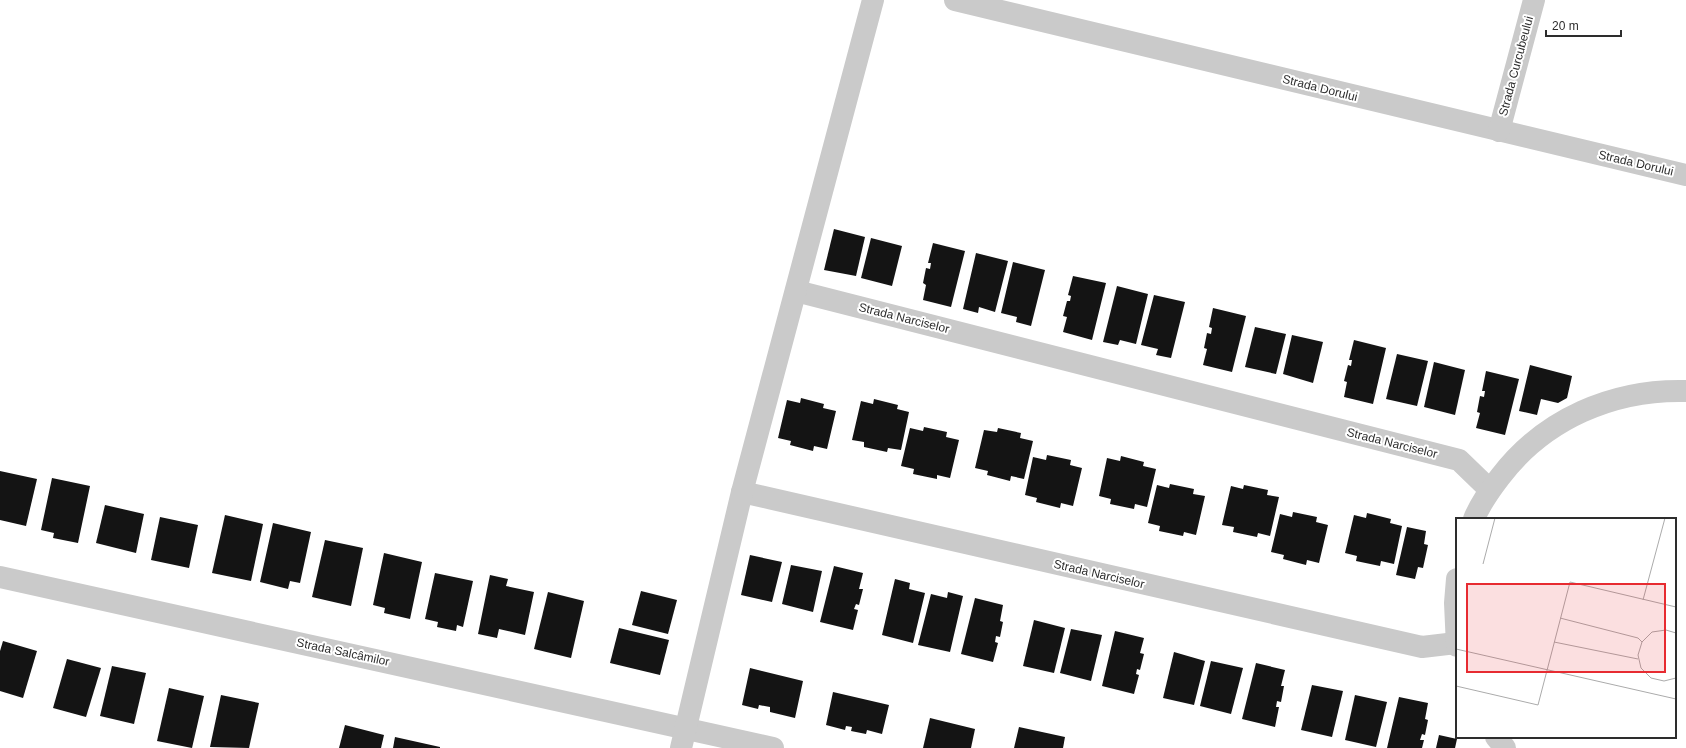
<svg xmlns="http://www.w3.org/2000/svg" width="1686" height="748" font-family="Arial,sans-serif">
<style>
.building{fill:#141414}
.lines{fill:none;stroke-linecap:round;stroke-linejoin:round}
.minor{stroke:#cacaca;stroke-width:22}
.labels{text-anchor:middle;stroke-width:4;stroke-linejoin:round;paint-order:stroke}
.street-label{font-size:12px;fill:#2d2d2d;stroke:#fff}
.inset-road{fill:none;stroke:#ababab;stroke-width:1}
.view{fill:#e72b31;fill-opacity:0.15;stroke:#e72b31;stroke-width:2}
.inset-edge{fill:none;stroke:#2d2d2d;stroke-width:2}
</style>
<rect width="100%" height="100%" fill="#fff"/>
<g class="building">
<polygon points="834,229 865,237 856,276 824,270"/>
<polygon points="871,238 902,246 892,286 861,278"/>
<polygon points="933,243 965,251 951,307 923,300 926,285 923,283 926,268 930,269 931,263 928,263"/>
<polygon points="976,253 1008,261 995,312 979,307 978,313 963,309"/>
<polygon points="1013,262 1045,270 1031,326 1016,322 1017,317 1001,313"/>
<polygon points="1073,276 1106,283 1092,340 1063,332 1067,317 1063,316 1067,301 1070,301 1071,296 1068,295"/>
<polygon points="1117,286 1148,294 1136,344 1120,340 1118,345 1103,342"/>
<polygon points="1154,295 1185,302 1171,358 1156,355 1158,349 1141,345"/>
<polygon points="1213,308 1246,316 1232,372 1203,365 1207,349 1204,348 1207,333 1211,334 1212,328 1209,327"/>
<polygon points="1255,327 1286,334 1276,374 1245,367"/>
<polygon points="1292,335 1323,342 1313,383 1283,374"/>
<polygon points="1354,340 1386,348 1373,404 1344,397 1347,382 1344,381 1348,365 1351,366 1352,360 1349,360"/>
<polygon points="1397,354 1428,361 1417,406 1386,399"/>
<polygon points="1434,362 1465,370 1455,415 1424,407"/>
<polygon points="1530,365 1572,376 1567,398 1558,403 1541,399 1537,415 1519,411"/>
<polygon points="1486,371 1519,379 1505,435 1476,428 1480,413 1477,412 1480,396 1484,397 1485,391 1482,391"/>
<polygon points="801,398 824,404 823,408 836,411 827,449 814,446 813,451 790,445 791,441 778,438 787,400 800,403"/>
<polygon points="874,399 898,405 897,409 909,412 901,450 888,448 887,452 864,447 864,442 852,440 861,401 873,404"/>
<polygon points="924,427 947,432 946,437 959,440 950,478 937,475 937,479 913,474 914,469 901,466 910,428 923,431"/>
<polygon points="998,428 1021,433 1020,438 1033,441 1024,479 1011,476 1010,481 987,475 988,471 975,468 984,430 997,432"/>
<polygon points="1047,455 1071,460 1070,465 1082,468 1073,506 1061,503 1060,508 1036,502 1037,498 1025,495 1033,457 1046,460"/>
<polygon points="1121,456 1144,462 1143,466 1156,469 1147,507 1135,504 1134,509 1110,504 1111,499 1099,496 1107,458 1120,461"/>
<polygon points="0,471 37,479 26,526 0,520"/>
<polygon points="52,478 90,486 78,543 53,538 54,533 41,530"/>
<polygon points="1170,484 1194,489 1193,494 1205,496 1196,535 1184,532 1183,536 1159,531 1160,526 1148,523 1157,485 1169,488"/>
<polygon points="1244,485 1268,490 1267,495 1279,497 1270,536 1258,533 1257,537 1233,532 1234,527 1222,525 1231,486 1243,489"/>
<polygon points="105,505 144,514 136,553 96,543"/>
<polygon points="1293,512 1317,517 1316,522 1328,525 1319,563 1307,560 1306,565 1283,559 1284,555 1271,552 1280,514 1292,517"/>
<polygon points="1367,513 1391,519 1390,523 1402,526 1394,564 1381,561 1380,566 1356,561 1357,556 1345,553 1354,515 1366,518"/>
<polygon points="225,515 263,524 251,581 212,573"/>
<polygon points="160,517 198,525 189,568 151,560"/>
<polygon points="273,523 311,532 300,583 290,581 288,589 260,582"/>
<polygon points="1407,527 1426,531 1424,544 1428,545 1423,568 1418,567 1415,579 1396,575"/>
<polygon points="325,540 363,548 351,606 312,597"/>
<polygon points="384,553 422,562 410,619 384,613 385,608 373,605"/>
<polygon points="750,555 782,562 772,602 741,595"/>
<polygon points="791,565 822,571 813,612 782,604"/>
<polygon points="834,566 863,573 859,589 863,589 859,605 856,604 854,609 858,610 853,630 820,622"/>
<polygon points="435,573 473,581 463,627 457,625 456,631 437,627 438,622 425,619"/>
<polygon points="490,575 508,579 506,586 534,592 525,635 499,629 497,638 478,634"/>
<polygon points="895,579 910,583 909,589 925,593 913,643 882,635"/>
<polygon points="641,591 677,600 668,634 632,625"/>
<polygon points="548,592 584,601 571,658 534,649"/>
<polygon points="948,592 963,596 950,652 918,645 931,594 947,598"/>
<polygon points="975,598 1003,605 1000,621 1003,622 1000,637 996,636 995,642 998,643 993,662 961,654"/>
<polygon points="1034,620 1065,628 1054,673 1023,666"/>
<polygon points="619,628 669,640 660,675 610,663"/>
<polygon points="1071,629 1102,635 1091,681 1060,673"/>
<polygon points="1115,631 1144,638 1140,653 1144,654 1140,670 1137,669 1136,674 1139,675 1134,694 1102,686"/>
<polygon points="3,641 37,651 23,698 0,691 0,651"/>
<polygon points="1174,652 1205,661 1194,705 1163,698"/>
<polygon points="67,659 101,668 86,717 53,708"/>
<polygon points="1211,661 1243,668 1231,714 1200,706"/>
<polygon points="1256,663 1285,670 1281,686 1284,686 1281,702 1277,701 1276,707 1279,707 1275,727 1242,719"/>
<polygon points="112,666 146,673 134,724 100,716"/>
<polygon points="750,668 803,681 795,718 770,712 770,707 759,705 758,709 742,705"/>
<polygon points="1312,685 1343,691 1332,737 1301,730"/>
<polygon points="169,688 204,696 192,748 157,741"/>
<polygon points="833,692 889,705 882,734 867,730 866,734 851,731 852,727 846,726 845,730 826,725"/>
<polygon points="221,695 259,703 249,748 210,747"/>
<polygon points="1355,695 1387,702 1376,747 1345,740"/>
<polygon points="1399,697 1428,703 1425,719 1428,720 1425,735 1422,734 1420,740 1424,740 1422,748 1387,748"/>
<polygon points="930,718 975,729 971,748 923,748"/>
<polygon points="345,725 384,735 381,748 339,748"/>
<polygon points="1019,727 1065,737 1063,748 1014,748"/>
<polygon points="1439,735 1457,739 1455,748 1436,748"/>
<polygon points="395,737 440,747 440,748 393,748"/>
</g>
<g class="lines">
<g class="minor">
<polyline points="955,0 1686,175"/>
<polyline points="1499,131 1534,0"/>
<polyline points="796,291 1459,460 1490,490"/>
<polyline points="742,492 1422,647 1456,643"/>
<path d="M1474,519C1480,504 1490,490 1500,477C1544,419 1613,389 1686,391"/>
<polyline points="0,577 773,748"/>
<polyline points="1457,579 1455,603 1457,646"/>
<polyline points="1496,737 1505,748"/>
<polyline points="681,748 742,492 873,0"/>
</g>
</g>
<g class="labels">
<g class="street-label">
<text transform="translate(1516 66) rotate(-75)" y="4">Strada Curcubeului</text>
<text transform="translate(1320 88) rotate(14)" y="4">Strada Dorului</text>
<text transform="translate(1636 163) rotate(13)" y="4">Strada Dorului</text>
<text transform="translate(904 318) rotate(14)" y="4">Strada Narciselor</text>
<text transform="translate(1392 443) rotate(14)" y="4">Strada Narciselor</text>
<text transform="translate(1099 574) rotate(13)" y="4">Strada Narciselor</text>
<text transform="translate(343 652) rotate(12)" y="4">Strada Salcâmilor</text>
</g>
</g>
<g transform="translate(1456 518)">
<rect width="220" height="220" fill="#fff"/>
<path class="inset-road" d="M27,46L39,0M187,82L209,0M104,100L182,120L186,124M220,115L210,112L196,114L186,124L182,137L185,150L195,160L208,163L220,160M98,124L182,141M0,131L220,181M0,168L82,187L114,64L220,89"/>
<path class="view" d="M11,66H209V154H11Z"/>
<rect width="220" height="220" class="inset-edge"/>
</g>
<path d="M1546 30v6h75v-6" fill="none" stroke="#2d2d2d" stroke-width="2"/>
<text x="1552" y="30" font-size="12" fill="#2d2d2d" stroke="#ffffff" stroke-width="3" paint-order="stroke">20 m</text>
</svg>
